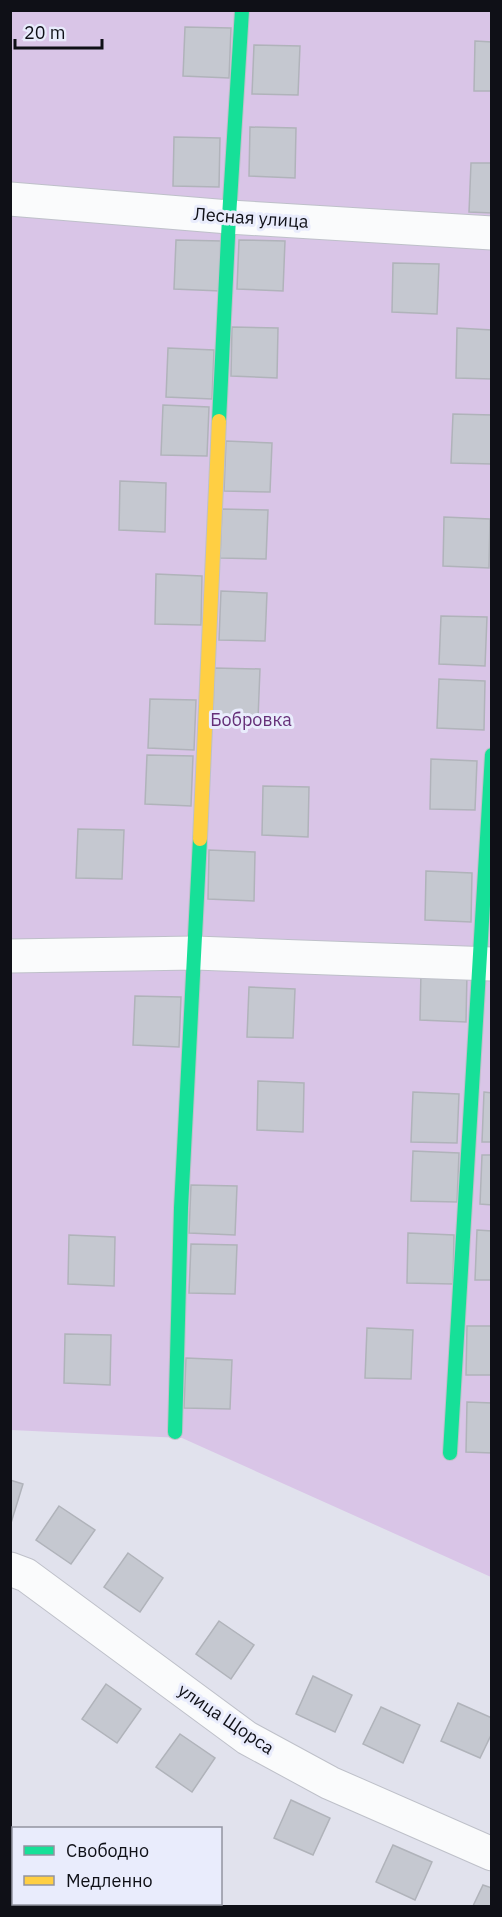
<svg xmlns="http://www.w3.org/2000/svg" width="502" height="1917" font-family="'IBM Plex Sans',sans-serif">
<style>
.green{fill:#d9c5e7}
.building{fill:#c5c8d0;stroke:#b0b3ba;stroke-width:1.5}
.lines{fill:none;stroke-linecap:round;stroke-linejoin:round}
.street-casing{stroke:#bec0c9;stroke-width:35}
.fast-casing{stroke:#bec0c9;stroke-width:16}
.slow-casing{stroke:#bec0c9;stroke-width:16}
.street{stroke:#fafbfc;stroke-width:33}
.fast{stroke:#16e098;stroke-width:14}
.slow{stroke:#ffcf43;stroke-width:14}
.labels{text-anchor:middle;stroke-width:6;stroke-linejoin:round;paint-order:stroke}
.street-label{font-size:18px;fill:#0f1017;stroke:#e9ecfc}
.park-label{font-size:18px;fill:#652f78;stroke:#e9ecfc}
</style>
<rect width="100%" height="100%" fill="#e1e2ed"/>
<polygon class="green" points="11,11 491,11 491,1577 182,1438 11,1430"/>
<g class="building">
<polygon points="185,27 231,28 229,78 183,76"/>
<polygon points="475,41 492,42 492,91 474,91"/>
<polygon points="254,45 300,46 298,95 252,94"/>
<polygon points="250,127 296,128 295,178 249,176"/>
<polygon points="174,137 220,138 219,187 173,186"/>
<polygon points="471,163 492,163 492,213 469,212"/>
<polygon points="176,240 222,241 220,291 174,289"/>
<polygon points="239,240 285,241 283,291 237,289"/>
<polygon points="393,263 439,264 437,314 392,312"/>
<polygon points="232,327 278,328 277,378 231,376"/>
<polygon points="457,328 492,330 492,379 456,378"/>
<polygon points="168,348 214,350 212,399 166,397"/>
<polygon points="163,405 209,407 207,456 161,455"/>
<polygon points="453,414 492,415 492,464 451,463"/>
<polygon points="226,441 272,443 270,492 224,491"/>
<polygon points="120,481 166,483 165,532 119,530"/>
<polygon points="222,509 268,510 266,559 220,558"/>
<polygon points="444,517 490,519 489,568 443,566"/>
<polygon points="156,574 202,576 201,625 155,624"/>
<polygon points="221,591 267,593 265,641 219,640"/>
<polygon points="441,616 487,617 485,666 439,664"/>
<polygon points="214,668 260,669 258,719 213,717"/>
<polygon points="439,679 485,681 484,730 437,728"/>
<polygon points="150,699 196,700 194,750 148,748"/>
<polygon points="147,755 193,756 191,806 145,804"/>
<polygon points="431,759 477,761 475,810 430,809"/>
<polygon points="263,786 309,787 308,837 262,835"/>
<polygon points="78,829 124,830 122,879 76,878"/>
<polygon points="209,850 255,852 254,901 208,899"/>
<polygon points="426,871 472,873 471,922 425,920"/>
<polygon points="421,971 467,973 466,1022 420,1020"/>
<polygon points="249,987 295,989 293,1038 247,1037"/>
<polygon points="135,996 181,997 179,1047 133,1045"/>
<polygon points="258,1081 304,1083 303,1132 257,1130"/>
<polygon points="413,1092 459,1094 457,1143 411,1142"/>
<polygon points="484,1092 492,1093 492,1142 482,1142"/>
<polygon points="413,1151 459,1153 457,1202 411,1201"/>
<polygon points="482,1155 492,1155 492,1205 480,1204"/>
<polygon points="191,1185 237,1186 235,1235 189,1233"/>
<polygon points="477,1230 492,1231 492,1280 475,1280"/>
<polygon points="408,1233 454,1235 453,1284 407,1283"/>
<polygon points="69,1235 115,1237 114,1286 68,1284"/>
<polygon points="191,1244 237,1245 235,1294 189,1293"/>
<polygon points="467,1326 492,1326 492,1375 466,1375"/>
<polygon points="367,1328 413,1330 411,1379 365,1378"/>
<polygon points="65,1334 111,1335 110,1385 64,1383"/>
<polygon points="186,1358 232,1360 230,1409 184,1408"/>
<polygon points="467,1402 492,1403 492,1453 466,1452"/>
<polygon points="10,1480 23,1484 11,1523 10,1523"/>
<polygon points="59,1506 95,1530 71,1564 36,1540"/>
<polygon points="128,1553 163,1578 140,1612 104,1587"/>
<polygon points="219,1621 254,1645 231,1679 196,1654"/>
<polygon points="313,1676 352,1695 335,1732 296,1714"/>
<polygon points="106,1684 141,1709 117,1743 82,1719"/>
<polygon points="458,1703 492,1718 492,1733 480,1758 441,1741"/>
<polygon points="381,1707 420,1725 403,1763 363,1744"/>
<polygon points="180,1734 215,1758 192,1792 156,1767"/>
<polygon points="291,1800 330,1818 313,1855 274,1838"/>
<polygon points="393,1845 432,1862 415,1900 376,1882"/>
<polygon points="10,1865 14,1865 13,1906 10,1906"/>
<polygon points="483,1885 492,1888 492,1906 473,1906"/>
</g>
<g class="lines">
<g class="street-casing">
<g id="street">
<polyline points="10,199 229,217 492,233"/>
<polyline points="10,956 195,953 492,964"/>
<polyline points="10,1569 26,1575 247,1738 330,1783 492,1854"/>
</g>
</g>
<g class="fast-casing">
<g id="fast">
<polyline points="219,421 229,217 242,10"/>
<polyline points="175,1432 181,1208 200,839"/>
<polyline points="450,1453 492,755"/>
</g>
</g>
<g class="slow-casing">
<polyline id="slow" points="200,839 219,421"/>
</g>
<use href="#street" class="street"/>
<use href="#fast" class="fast"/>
<use href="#slow" class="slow"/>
</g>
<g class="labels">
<g class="street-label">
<text transform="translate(251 218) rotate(4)" y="6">Лесная улица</text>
<text transform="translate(226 1719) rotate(34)" y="6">улица Щорса</text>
</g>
<g class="park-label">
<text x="251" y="726">Бобровка</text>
</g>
</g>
<rect width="502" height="1917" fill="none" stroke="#0f1017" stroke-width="24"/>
<rect x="12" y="1827" width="210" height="78" fill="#e9ecfc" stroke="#9294a0" stroke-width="1.5"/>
<rect x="24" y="1846" width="30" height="9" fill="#16e098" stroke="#9294a0" stroke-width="1.5"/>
<text x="66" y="1857" font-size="18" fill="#0f1017">Свободно</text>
<rect x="24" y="1876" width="30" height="9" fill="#ffcf43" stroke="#9294a0" stroke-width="1.5"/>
<text x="66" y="1887" font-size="18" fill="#0f1017">Медленно</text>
<path d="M15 39v9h87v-9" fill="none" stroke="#0f1017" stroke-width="3"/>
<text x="24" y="39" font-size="18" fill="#0f1017" stroke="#e9ecfc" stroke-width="4.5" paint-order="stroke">20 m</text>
</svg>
